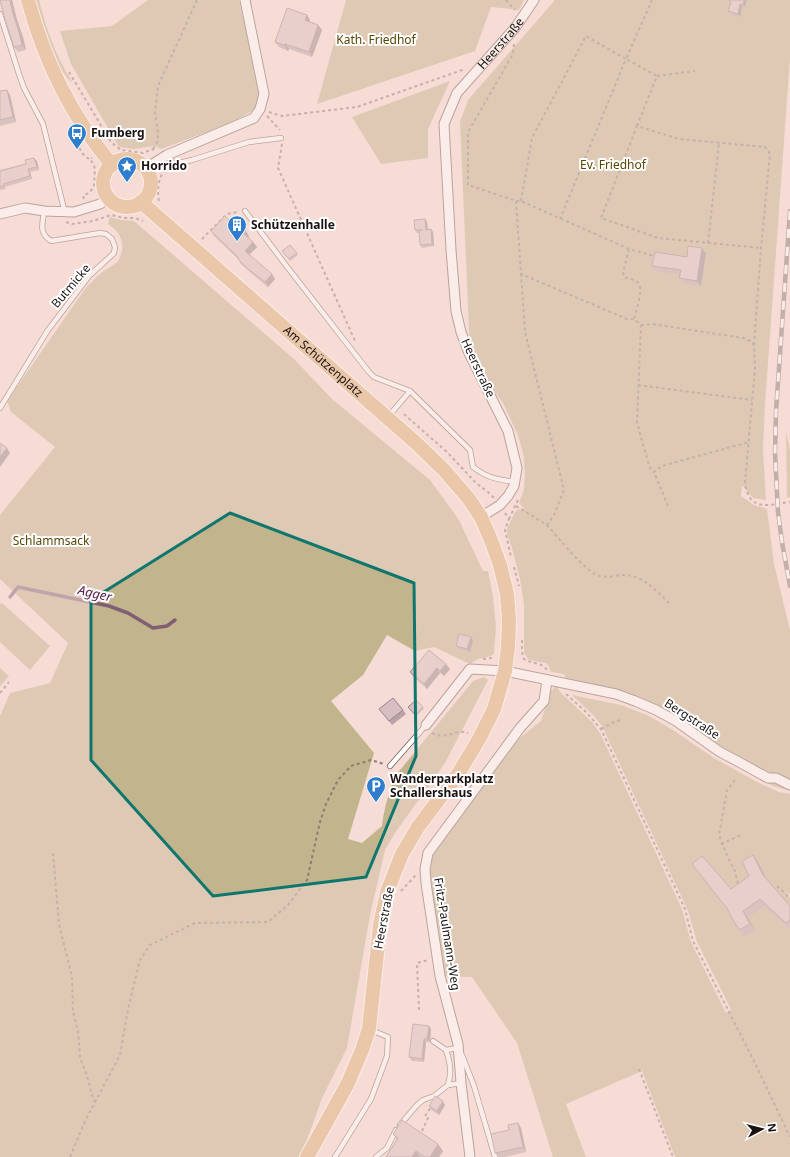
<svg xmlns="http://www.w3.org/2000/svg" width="790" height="1157" font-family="'Noto Sans',sans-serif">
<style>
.green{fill:#c2b48c}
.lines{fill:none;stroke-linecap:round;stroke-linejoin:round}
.stream{stroke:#805f75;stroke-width:3.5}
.service-casing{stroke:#735d58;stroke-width:6}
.minor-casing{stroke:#735d58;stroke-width:11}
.primary-casing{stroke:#fff;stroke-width:16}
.path{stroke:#8c7b77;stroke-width:2;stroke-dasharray:3 3;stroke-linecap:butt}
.service{stroke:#fff;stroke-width:4.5}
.minor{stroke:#fff;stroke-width:9}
.primary{stroke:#ddad77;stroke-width:14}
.rail-casing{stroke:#857571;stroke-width:4.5}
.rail{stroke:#fff;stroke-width:3;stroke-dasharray:9;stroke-linecap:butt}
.wall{fill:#b9a3a7}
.shaded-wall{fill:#968588}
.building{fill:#d7bec2;stroke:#968588}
.marked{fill:none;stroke:#0f766e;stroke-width:3;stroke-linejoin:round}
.labels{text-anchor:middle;stroke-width:4;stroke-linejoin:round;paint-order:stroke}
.park-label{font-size:12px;fill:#594604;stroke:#fff}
.street-label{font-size:12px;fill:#1a1210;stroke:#fff}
.poi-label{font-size:12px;font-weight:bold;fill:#1a1210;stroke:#fff;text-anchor:start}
.water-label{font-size:13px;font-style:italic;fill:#551e49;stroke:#fff}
</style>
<rect width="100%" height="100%" fill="#f5dcd6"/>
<g class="green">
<path d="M36,0H39C46,28 56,57 72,81L71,82C51,61 44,28 36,0Z"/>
<polygon points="148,0 239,0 261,93 254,110 228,124 161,149 155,146 134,149 119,147 71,64 60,31 112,26"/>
<polygon points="346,0 524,0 519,10 491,7 475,51 317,104"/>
<path d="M555,0H790V58L765,405L763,449L766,500L753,498L742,485L741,496L754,505L767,509L774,564L790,630V779C777,776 765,771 753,764C738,757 724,749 711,740C693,728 676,715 657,705C628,691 597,685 566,679L564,674L551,672L548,665L546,663L529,660L524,653V605L520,579L512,548L507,534V529L515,512L519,509L522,511L524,508L519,503L524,489L525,474L524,457L518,435L503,403L483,375L471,348L469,330L460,122L468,100Z"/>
<polygon points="450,81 428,129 428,158 381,164 352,117"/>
<path d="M110,217L121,220L134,221L294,359L332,399L430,480L459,520L483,571H488L493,596L496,626L494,654L491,656L478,659L470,664L434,647L415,651L387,635L363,675L331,701L374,753L348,839L362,843L382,826C384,808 389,792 396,775L473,681L484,677L488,680L445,763L395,833L385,850L370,915L347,1048L322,1098L301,1157H0V716L10,693L50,683L68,643L0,579V515L55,447L11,412L7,401L85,289C90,284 95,278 100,274C105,269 114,266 118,261C127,246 121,232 108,224Z"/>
<polygon points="786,432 790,450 790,497 787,498"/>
<polygon points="2,603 50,646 30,670 0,642 0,604"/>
<polygon points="0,668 9,676 0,686"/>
<polygon points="555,687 557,687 560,692 592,722 600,733 682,909 691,942 726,1013 731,1009 697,942 688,911 602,726 593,715 572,695 621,705 647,715 670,728 714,758 759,783 779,792 790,794 790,895 785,891 790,898 790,1157 675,1157 642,1071 566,1104 586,1157 553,1157 517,1043 472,977 440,976 426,883 428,853 502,752 541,721 550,692"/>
<path d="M745,771H749L773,783L790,788V790C773,789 759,779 745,771Z"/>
</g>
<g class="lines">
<polyline class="stream" points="10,597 18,587 109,606 128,613 153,628 167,626 175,620"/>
<g class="service-casing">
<g id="service">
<polyline points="0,14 19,74 24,88 43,124 65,213"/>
<polyline points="167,155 174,164 192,160 249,142 281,138"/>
<path d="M245,211L288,268L369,372L374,377L410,391L470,450L473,467C487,478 497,479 514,482"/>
<path d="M0,408L48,330L90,275L114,253L115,247L112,239L106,234L100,233L51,241C38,232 43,224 44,211"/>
<polyline points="388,417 410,391"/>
<polyline points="390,766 426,725"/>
<polyline points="433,1041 446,1050 458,1048"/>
<path d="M446,1050C450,1062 452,1072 448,1085"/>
<polyline points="462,1055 474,1086 495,1157"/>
<polyline points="400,1125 417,1105 423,1100 434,1096 448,1085 461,1083"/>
<polyline points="335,1157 371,1099 387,1056 388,1037 371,1030"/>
<polyline points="376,1157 387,1148 396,1130"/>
</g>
</g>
<g class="minor-casing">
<g id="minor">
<polyline points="146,168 167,155 254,118 260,109 264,94 245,0"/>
<polyline points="0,214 25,208 44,211 74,212 100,204 109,198"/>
<path id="s1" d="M481,517L500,505L508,496L514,486L517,468L508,431L469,353L461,332L456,311L451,250L444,124L457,93L515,28L534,0"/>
<polyline points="426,725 470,669 505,671 616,694 635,701 656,710 676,721 720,752 739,762 768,778 776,778 790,785"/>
<polyline points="470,1157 461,1083 458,1044 440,976 426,883 425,869 428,853 520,728 544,701 547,680"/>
</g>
</g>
<g class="primary-casing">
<g id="primary">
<path d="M28,0C44,60 72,117 112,165"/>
<circle cx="127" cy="183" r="24"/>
<path id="s2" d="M141,202L415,442L444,470L469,499L481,517L491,540L500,565L507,594L509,620L508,647L505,671L494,709L479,739L458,774L418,827L402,854L387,892L380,925L369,1029L362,1050L347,1085L307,1157"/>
</g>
</g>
<g class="path">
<polyline points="506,0 515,10"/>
<polyline points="652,0 626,59 657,76"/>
<polyline points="514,44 513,54 468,132 468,185 516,201 521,201 629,249 654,256"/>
<polyline points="69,72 111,142 121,150 143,153 153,149 155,151"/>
<polyline points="269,112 282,116 357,107 465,69"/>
<polyline points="267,116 280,130"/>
<polyline points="637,126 657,76 695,71"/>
<polyline points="71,132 82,153 90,160"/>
<polyline points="282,144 278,168 355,341"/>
<polyline points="153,149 157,143 158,134 155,112 158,86 197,0"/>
<polyline points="84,199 83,196 90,192 94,186 95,169 93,163 90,160 92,158"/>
<path d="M159,201C157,191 158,179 164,171L163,168"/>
<polyline points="516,201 521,274 627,319 634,319 641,325 637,422 642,441 650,468 654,472"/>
<polyline points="521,201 532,138 586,36 626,59 560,219"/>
<polyline points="66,222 72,224 93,221 111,215 124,218 135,218 143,221"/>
<polyline points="202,239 227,214 237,212"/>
<polyline points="708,243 719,143"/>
<path d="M629,249L623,273L624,277C629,279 636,279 639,284C643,290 636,312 634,319"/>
<path d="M641,325L652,324L743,338L750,341L754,345L755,368L745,483C749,512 768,505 790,502"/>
<polyline points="754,345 761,248 770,154 765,147 679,139 637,126 601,218 658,238 761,248"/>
<polyline points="638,385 752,400"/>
<polyline points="404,414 448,453 476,483 488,492 494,498"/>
<polyline points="516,506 547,525 554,515 564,490 525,332 521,274"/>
<polyline points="668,506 654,472 662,466 749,442"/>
<polyline points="505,513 509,519 505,530 511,557"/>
<polyline points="509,519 518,500"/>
<path d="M547,525C558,537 586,573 600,576C607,578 617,575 624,575C644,575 657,592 670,604"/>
<polyline points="514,567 519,586"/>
<path d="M522,640V652L524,659C531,664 542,662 547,670"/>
<polyline points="483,659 492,658 494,656"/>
<polyline points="0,693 9,682"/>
<polyline points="566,694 585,711 601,729 685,909 693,941 753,1059 790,1137"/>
<polyline points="601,729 614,722 620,720"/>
<path d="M432,733C447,741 455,728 468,733"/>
<polyline points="735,780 727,790 719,835 728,858 735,871 738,885"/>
<polyline points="721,844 741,835"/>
<polyline points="53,853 59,924 72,977 73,1012 78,1030 80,1058 87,1076 94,1102"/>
<polyline points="777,886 790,898"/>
<polyline points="401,891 416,875"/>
<polyline points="419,1010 417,963 428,960"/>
<polyline points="639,1069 673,1157"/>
<polyline points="422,1131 428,1118 425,1116 431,1107"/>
<polyline points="70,1157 85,1121 120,1055 128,1009 140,960 150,945 195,923 268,922 288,905 307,880 320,822 326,804 338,780 351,766 371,760 384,764"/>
</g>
<use href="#service" class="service"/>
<use href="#minor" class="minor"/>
<use href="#primary" class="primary"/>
<g class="rail-casing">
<polyline id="rail" points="790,211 776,411 775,453 778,512 782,542 790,586"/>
</g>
<use href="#rail" class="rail"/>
</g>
<g class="wall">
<polygon points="0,0 12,0 17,20 23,37 26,50 18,52 14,47"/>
<polygon points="730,0 747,0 745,7 742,7 740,17 730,14 728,11 730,3 729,1"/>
<polygon points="307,15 310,20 310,22 318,25 322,30 312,57 289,49 288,51 279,47 275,42"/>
<polygon points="7,90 10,95 16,122 0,126 0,91"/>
<polygon points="37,161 39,170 30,172 32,179 5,187 6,189 0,190 0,170"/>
<polygon points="425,219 427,222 428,229 433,232 434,246 422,248 420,245 419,233 417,233 415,230"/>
<polygon points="235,225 249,236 248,237 253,242 257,247 249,255 275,279 268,287 251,273 241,264 238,259 214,236 211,231"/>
<polygon points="290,245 298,255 290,261 282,251"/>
<polygon points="706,253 701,286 683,283 679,278 680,275 656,271 652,266 687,257"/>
<polygon points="471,637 473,640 470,652 458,649 456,646"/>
<polygon points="429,650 450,669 444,676 440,673 427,689 414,677 410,672"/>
<polygon points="408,707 423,707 424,709 416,716"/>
<polygon points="403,710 406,714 392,725 382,712"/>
<polygon points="753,855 758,862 766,878 790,906 790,929 764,906 748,918 755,931 744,937 739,930 728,910 692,864 731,889 749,876"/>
<polygon points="431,1029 430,1042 426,1042 424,1062 412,1061 409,1057"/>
<polygon points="445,1105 439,1115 431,1110 429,1106"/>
<polygon points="518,1123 521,1128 526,1152 505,1157 498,1157 495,1153 509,1130"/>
<polygon points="393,1134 443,1151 439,1157 386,1157 397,1140"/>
</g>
<g class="shaded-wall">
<polygon points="10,0 12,0 17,20 23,37 26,50 22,45 13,14"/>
<polygon points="744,0 747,0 745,7 743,5"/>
<polygon points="740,4 742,7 740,17 738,14"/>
<polygon points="307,15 310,20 308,25 305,20"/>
<polygon points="318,25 322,30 312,57 309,52"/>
<polygon points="285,44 289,49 288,51 284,45"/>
<polygon points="7,90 10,95 16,122 13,117"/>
<polygon points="34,158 37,161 39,170 37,167"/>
<polygon points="28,169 30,172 32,179 30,176"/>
<polygon points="425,219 427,222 428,232 426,230"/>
<polygon points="431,229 433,232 434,246 432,244"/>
<polygon points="246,231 249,236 248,238 244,234"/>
<polygon points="253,242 257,247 248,256 245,251"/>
<polygon points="702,248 706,253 701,286 697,281"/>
<polygon points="272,274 275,279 268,287 265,282"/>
<polygon points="7,448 10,453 0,467 0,457"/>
<polygon points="471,637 473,640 470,652 467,649"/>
<polygon points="446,664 450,669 444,676 440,671"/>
<polygon points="437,668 440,673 427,689 424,684"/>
<polygon points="753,855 758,862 768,882 763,875"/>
<polygon points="743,911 748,918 755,931 750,924"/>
<polygon points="429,1026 431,1029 430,1042 427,1039"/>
<polygon points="424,1039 426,1042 424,1062 422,1059"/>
<polygon points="443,1101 445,1105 439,1115 437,1111"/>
<polygon points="518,1123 521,1128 526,1152 523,1147"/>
<polygon points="438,1144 443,1151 439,1157 430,1157"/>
<polygon points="416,1151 420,1157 412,1157"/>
</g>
<g class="building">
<polygon points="0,0 10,0 13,14 19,32 22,45 14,47 4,16"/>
<polygon points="730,0 744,0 743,5 740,4 738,14 728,11 731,2 729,1"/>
<polygon points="287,8 307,15 305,20 318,25 309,52 285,44 284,45 275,42"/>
<polygon points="7,90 13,117 0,120 0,91"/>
<polygon points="34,158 37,167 28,169 30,176 3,184 4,186 0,187 0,171 26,164 25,160"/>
<polygon points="225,216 235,225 236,222 246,231 244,234 253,242 245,251 272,274 265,282 248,269 238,259 239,258 211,231"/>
<polygon points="425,219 426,230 431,229 432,244 420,245 419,230 423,230 415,230 414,220"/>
<polygon points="290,245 297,253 289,259 282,251"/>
<polygon points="688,246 702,248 697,281 679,278 681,270 652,266 655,252 687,257"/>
<polygon points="0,443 7,448 0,457"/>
<polygon points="459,634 471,637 467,649 456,646"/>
<polygon points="429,650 446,664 440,671 437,668 424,684 410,672"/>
<polygon points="393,698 403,710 389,721 379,709"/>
<polygon points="416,700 423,707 415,715 408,707"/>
<polygon points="753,855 763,875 790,906 790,920 786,923 760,899 743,911 750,924 739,930 726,907 692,864 702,856 731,889 749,876 742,861"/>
<polygon points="413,1024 429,1026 427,1039 424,1039 422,1059 409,1057"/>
<polygon points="435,1096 443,1101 437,1111 429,1106"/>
<polygon points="402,1120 438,1144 430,1157 425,1157 416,1151 412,1157 386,1157 398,1138 393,1134"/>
<polygon points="518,1123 523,1147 495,1153 491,1134 509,1130 508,1125"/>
</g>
<path d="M0 0H790V1157H0ZM230,513L414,583L416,756L366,877L213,896L91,760V600Z" fill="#f5dcd6" fill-opacity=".55" fill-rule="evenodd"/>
<path class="marked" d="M230,513L414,583L416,756L366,877L213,896L91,760V600Z"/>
<defs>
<g id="bus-pin" transform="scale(1)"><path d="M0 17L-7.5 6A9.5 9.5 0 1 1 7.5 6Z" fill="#2e7ecd" stroke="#fff"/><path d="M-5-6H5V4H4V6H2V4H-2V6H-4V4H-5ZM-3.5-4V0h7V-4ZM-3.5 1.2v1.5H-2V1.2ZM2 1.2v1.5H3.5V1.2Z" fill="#fff"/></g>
<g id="sight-pin" transform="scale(1)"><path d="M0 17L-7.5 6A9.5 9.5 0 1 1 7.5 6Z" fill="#2e7ecd" stroke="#fff"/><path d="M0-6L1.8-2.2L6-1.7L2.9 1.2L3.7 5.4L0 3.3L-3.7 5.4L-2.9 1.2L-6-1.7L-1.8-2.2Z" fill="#fff"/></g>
<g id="building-pin" transform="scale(1)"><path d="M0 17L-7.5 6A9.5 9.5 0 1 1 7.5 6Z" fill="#2e7ecd" stroke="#fff"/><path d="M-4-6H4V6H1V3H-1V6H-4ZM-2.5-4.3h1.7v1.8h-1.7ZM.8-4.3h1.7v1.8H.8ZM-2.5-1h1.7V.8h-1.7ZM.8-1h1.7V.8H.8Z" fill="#fff"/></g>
<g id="parking-pin" transform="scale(1)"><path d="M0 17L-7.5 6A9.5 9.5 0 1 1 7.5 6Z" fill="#2e7ecd" stroke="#fff"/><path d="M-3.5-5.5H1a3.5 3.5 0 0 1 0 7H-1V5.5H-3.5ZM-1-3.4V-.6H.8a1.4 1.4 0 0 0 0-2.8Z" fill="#fff"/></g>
</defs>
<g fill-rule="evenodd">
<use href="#bus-pin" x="77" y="133"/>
<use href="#sight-pin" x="127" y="166"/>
<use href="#building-pin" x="237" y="225"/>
<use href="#parking-pin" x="376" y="786"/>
</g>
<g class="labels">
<g class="park-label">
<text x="376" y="44">Kath. Friedhof</text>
<text x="613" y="169">Ev. Friedhof</text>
<text x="51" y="545">Schlammsack</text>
</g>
<g class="street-label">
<text dy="4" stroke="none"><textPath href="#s1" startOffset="521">Heerstraße</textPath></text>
<text transform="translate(71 286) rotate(-50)" y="4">Butmicke</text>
<text dy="4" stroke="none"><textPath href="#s2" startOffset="242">Am Schützenplatz</textPath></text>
<text transform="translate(478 368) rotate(65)" y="4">Heerstraße</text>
<text transform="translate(692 719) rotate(33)" y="4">Bergstraße</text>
<text transform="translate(384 918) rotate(-79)" y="4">Heerstraße</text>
<text transform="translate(447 934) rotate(81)" y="4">Fritz-Paulmann-Weg</text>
</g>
<g class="poi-label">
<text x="91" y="137">Fumberg</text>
<text x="141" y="170">Horrido</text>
<text x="251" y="229">Schützenhalle</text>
<text x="390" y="783">Wanderparkplatz<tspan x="390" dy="14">Schallershaus</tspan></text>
</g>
<g class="water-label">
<text transform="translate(95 593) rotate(13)" y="5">Agger</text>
</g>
</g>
<g transform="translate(762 1129) rotate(83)" stroke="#ffffff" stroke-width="3" paint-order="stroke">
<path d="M0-3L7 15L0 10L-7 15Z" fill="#1a1210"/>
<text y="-6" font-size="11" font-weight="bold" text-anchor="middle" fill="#1a1210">N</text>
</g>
</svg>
